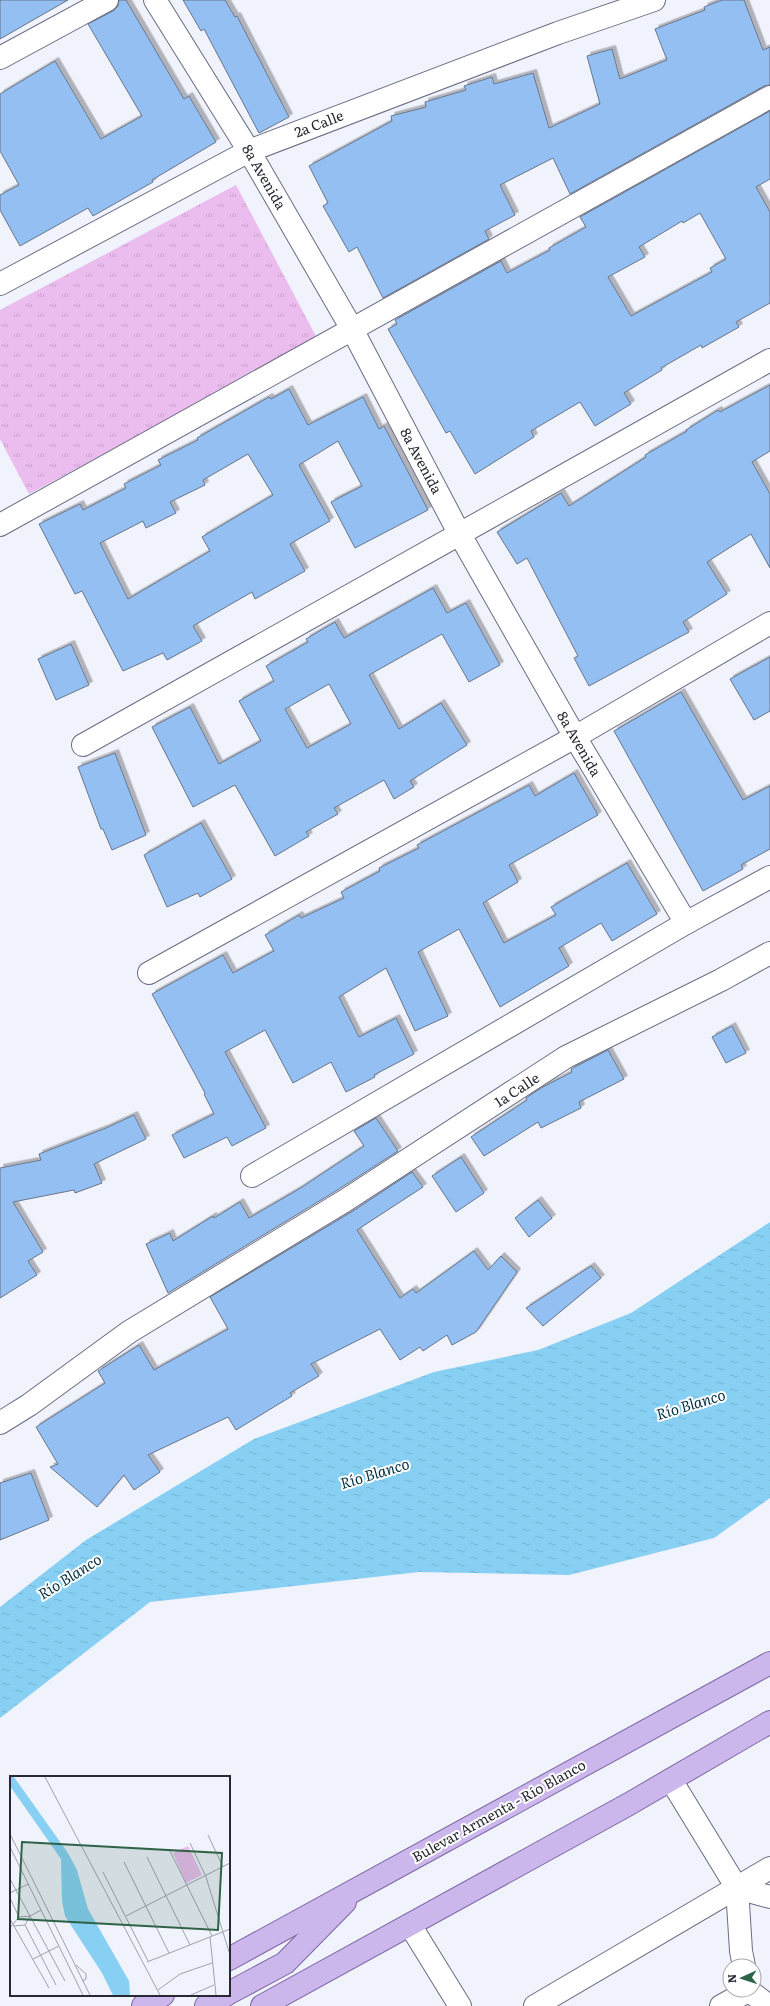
<svg xmlns="http://www.w3.org/2000/svg" width="770" height="2006" font-family="Literata,serif">
<style>
.park{fill:url(#park-tufts)}
.water{fill:url(#water-ripples)}
.building{fill:#93bff3;stroke:#677588;fill-rule:evenodd;filter:url(#shadow)}
.lines{fill:none;stroke-linecap:round;stroke-linejoin:round}
.minor-casing{stroke:#696d82;stroke-width:24}
.major-casing{stroke:#7c66a4;stroke-width:24}
.minor{stroke:#fff;stroke-width:22}
.major{stroke:#ccb7ed;stroke-width:22}
.labels{text-anchor:middle;stroke-width:4;stroke-linejoin:round;paint-order:stroke}
.street-label{font-size:14px;fill:#272932;stroke:#fff}
.water-label{font-size:15px;font-style:italic;fill:#033143;stroke:#fff}
.inset-road{fill:none;stroke:#a0a2ab;stroke-width:1}
.view{fill:#2e6348;fill-opacity:0.15;stroke:#2e6348;stroke-width:2}
.inset-edge{fill:none;stroke:#272932;stroke-width:2}
</style>
<defs>
<pattern id="park-tufts" width="24" height="20" patternUnits="userSpaceOnUse"><rect width="24" height="20" fill="#ebbcee"/><path d="M3 7l-1-3M5 7V3M7 7l1-3M15 17l-1-3M17 17v-4M19 17l1-3" fill="none" stroke="#caa2cd"/></pattern>
<pattern id="water-ripples" width="26" height="14" patternUnits="userSpaceOnUse"><rect width="26" height="14" fill="#87d0f4"/><path d="M2 4q2-2 4 0t4 0M15 11q2-2 4 0t4 0" fill="none" stroke="#75b3d2"/></pattern>
<filter id="shadow"><feDropShadow dx="3.5" dy="-3.5" stdDeviation="0" flood-color="#0004"/></filter>
</defs>
<rect width="100%" height="100%" fill="#f0f2fc"/>
<polygon class="park" points="236,185 318,340 29,494 0,439 0,310"/>
<polygon class="water" points="770,1222 770,1498 714,1538 569,1575 419,1572 150,1602 0,1718 0,1607 86,1540 254,1439 434,1372 538,1350 631,1313"/>
<g class="building">
<polygon points="0,0 68,0 0,39"/>
<polygon points="119,0 126,0 184,99 189,96 216,142 152,180 153,182 93,216 88,208 20,246 0,210 0,195 19,185 0,151 0,94 55,61 101,139 142,116 88,24 113,11 118,6"/>
<polygon points="183,0 225,0 235,17 237,16 289,117 259,133 204,29 201,31"/>
<polygon points="722,0 744,0 763,50 770,47 770,85 764,86 570,194 553,158 500,185 515,215 485,231 489,239 383,298 357,247 349,252 323,206 328,203 309,166 392,121 391,116 426,107 425,102 466,90 464,86 492,77 494,84 533,73 549,128 600,104 587,56 612,49 620,79 667,60 655,29 705,10 704,7"/>
<path d="M770,111V179L756,187L770,212V303L736,322L739,327L702,348L701,345L661,368L662,370L624,393L631,404L595,426L580,402L531,431L534,437L475,474L450,431L446,433L388,329L397,324L395,320L501,261L507,273L550,250L549,248L586,227L580,217ZM700,213L726,259L710,268L712,272L631,316L608,277L645,257L639,247L682,221L683,223Z"/>
<polygon points="770,385 770,451 752,462 770,494 770,568 751,534 707,562 727,594 683,622 689,632 589,686 574,658 578,656 527,558 517,564 497,532 561,493 569,506 646,457 645,455 687,431 686,430 718,410 720,412"/>
<path d="M289,389L308,425L363,397L379,429L384,426L428,510L355,548L331,502L362,486L338,441L299,465L330,521L290,544L305,571L255,599L252,592L193,626L202,641L167,660L163,653L123,671L82,591L75,594L39,524L80,504L83,510L126,488L124,484L161,465L158,460L198,440L197,438L269,397L271,399ZM248,454L273,495L202,537L210,551L128,599L100,543L143,521L146,528L176,513L170,502L205,485L203,480Z"/>
<path d="M433,588L447,613L466,603L500,665L469,682L442,634L369,675L399,729L441,703L467,745L410,781L414,787L394,799L384,780L334,808L338,814L306,832L309,836L275,856L235,785L193,807L152,727L190,707L219,764L261,741L239,701L274,681L266,666L308,642L306,639L335,622L344,638ZM329,684L351,724L307,748L285,709Z"/>
<polygon points="71,644 89,685 56,700 38,659"/>
<polygon points="770,657 770,711 754,720 730,679"/>
<polygon points="681,692 743,800 770,786 770,849 741,865 743,869 703,891 614,731"/>
<polygon points="115,753 146,835 112,850 103,829 101,829 78,767"/>
<polygon points="574,773 598,815 509,865 518,882 483,903 504,943 556,915 551,907 627,863 657,914 612,941 601,923 559,948 569,966 500,1007 459,929 418,952 448,1016 415,1031 386,968 339,997 359,1037 396,1018 414,1054 374,1075 375,1077 346,1092 331,1062 293,1083 265,1030 225,1052 266,1128 232,1146 227,1137 184,1158 172,1135 214,1114 204,1094 205,1093 152,994 223,955 233,973 274,951 265,935 299,915 301,918 344,898 341,892 380,871 379,868 419,848 417,845 529,785 535,796"/>
<polygon points="201,823 232,879 200,897 198,893 167,907 144,855"/>
<polygon points="732,1026 746,1053 726,1063 712,1037"/>
<polygon points="608,1050 624,1079 579,1102 581,1108 541,1128 538,1122 484,1156 471,1137 527,1100 526,1098 541,1088 572,1072 571,1069"/>
<polygon points="134,1115 146,1139 94,1164 102,1183 75,1193 74,1190 13,1202 43,1252 28,1261 37,1275 0,1298 0,1168 41,1160 39,1154 106,1128"/>
<polygon points="376,1118 398,1151 339,1189 168,1293 146,1244 170,1233 173,1241 213,1216 214,1218 240,1202 249,1218 299,1189 364,1146 354,1131"/>
<polygon points="461,1157 484,1193 456,1212 432,1176"/>
<polygon points="412,1172 423,1187 357,1230 400,1298 413,1289 416,1293 474,1251 488,1270 501,1256 517,1272 476,1332 452,1345 447,1335 423,1351 420,1347 400,1360 380,1329 311,1364 319,1376 290,1393 292,1396 236,1430 228,1417 148,1455 160,1472 134,1490 124,1475 97,1507 50,1467 58,1464 36,1427 105,1383 98,1371 139,1345 154,1370 228,1329 210,1297 353,1211"/>
<polygon points="538,1200 552,1218 529,1237 515,1218"/>
<polygon points="591,1266 601,1278 543,1326 526,1308"/>
<polygon points="31,1473 49,1520 0,1540 0,1483"/>
</g>
<g class="lines">
<g class="minor-casing">
<g id="minor">
<polyline points="155,0 249,151 352,329 459,533 575,737 686,923"/>
<polyline points="0,58 107,0"/>
<polyline points="0,284 249,151 558,33 654,0"/>
<polyline points="0,525 770,97"/>
<polyline points="83,745 770,360"/>
<polyline points="149,973 575,737 770,623"/>
<polyline points="252,1176 686,923 770,877"/>
<polyline points="0,1423 29,1405 129,1332 346,1200 566,1057 721,980 770,953"/>
<polyline points="671,1780 737,1888 741,1951 744,1966"/>
<polyline points="737,1888 770,1897"/>
<polyline points="410,1925 460,2006"/>
<polyline points="748,1990 769,2006"/>
<polyline points="535,2006 770,1868"/>
<polyline points="721,2006 748,1991"/>
</g>
</g>
<g class="major-casing">
<g id="major">
<polyline points="229,1959 770,1663"/>
<polyline points="229,1993 285,1963 345,1902"/>
<polyline points="143,2006 163,1995"/>
<polyline points="206,2006 226,1995"/>
<polyline points="262,2006 629,1804 770,1722"/>
</g>
</g>
<use href="#minor" class="minor"/>
<use href="#major" class="major"/>
</g>
<g class="labels">
<g class="street-label">
<text transform="translate(319 124) rotate(-21)" y="5">2a Calle</text>
<text transform="translate(264 177) rotate(60)" y="5">8a Avenida</text>
<text transform="translate(421 461) rotate(62)" y="5">8a Avenida</text>
<text transform="translate(579 744) rotate(60)" y="5">8a Avenida</text>
<text transform="translate(517 1090) rotate(-33)" y="5">1a Calle</text>
<text transform="translate(499 1811) rotate(-29)" y="5">Bulevar Armenta - Río Blanco</text>
</g>
<g class="water-label">
<text transform="translate(691 1405) rotate(-17)" y="5">Río Blanco</text>
<text transform="translate(375 1474) rotate(-17)" y="5">Río Blanco</text>
<text transform="translate(70 1577) rotate(-32)" y="5">Río Blanco</text>
</g>
</g>
<g transform="translate(10 1776)">
<rect width="220" height="220" fill="#f0f2fc"/>
<path d="M178,70L192,99L176,107L163,77Z" fill="#ebbcee"/>
<path d="M0,1H4L58,77L67,94L78,133L119,205L120,219H103L92,197L55,140L52,125L51,83L0,10Z" fill="#87d0f4"/>
<path class="inset-road" d="M35,1L150,219M0,58L80,219M198,59L213,91M180,67L196,101L220,179M0,71L73,219M159,73L202,160M137,81L180,169M114,86L159,177M93,96L138,185M0,103L55,205M0,117L18,108M0,122L9,141M116,140L220,87M0,143L39,212M15,149L46,209M4,150L15,149L20,140M0,152L9,141L20,140L31,134M200,161L206,219M23,183L49,170M137,186L220,153M66,189L76,198V203L72,205M148,214L170,198L202,187M181,219L204,209"/>
<path class="view" d="M12,66L212,77L208,154L8,143Z"/>
<rect width="220" height="220" class="inset-edge"/>
</g>
<g transform="translate(742 1978) rotate(267)"><circle r="19" fill="#ffffff" stroke="#a9a9ad"/>
<path d="M0-3L7 15L0 10L-7 15Z" fill="#2e6348"/>
<text y="-6" font-size="11" font-weight="bold" text-anchor="middle" fill="#272932">N</text>
</g>
</svg>
